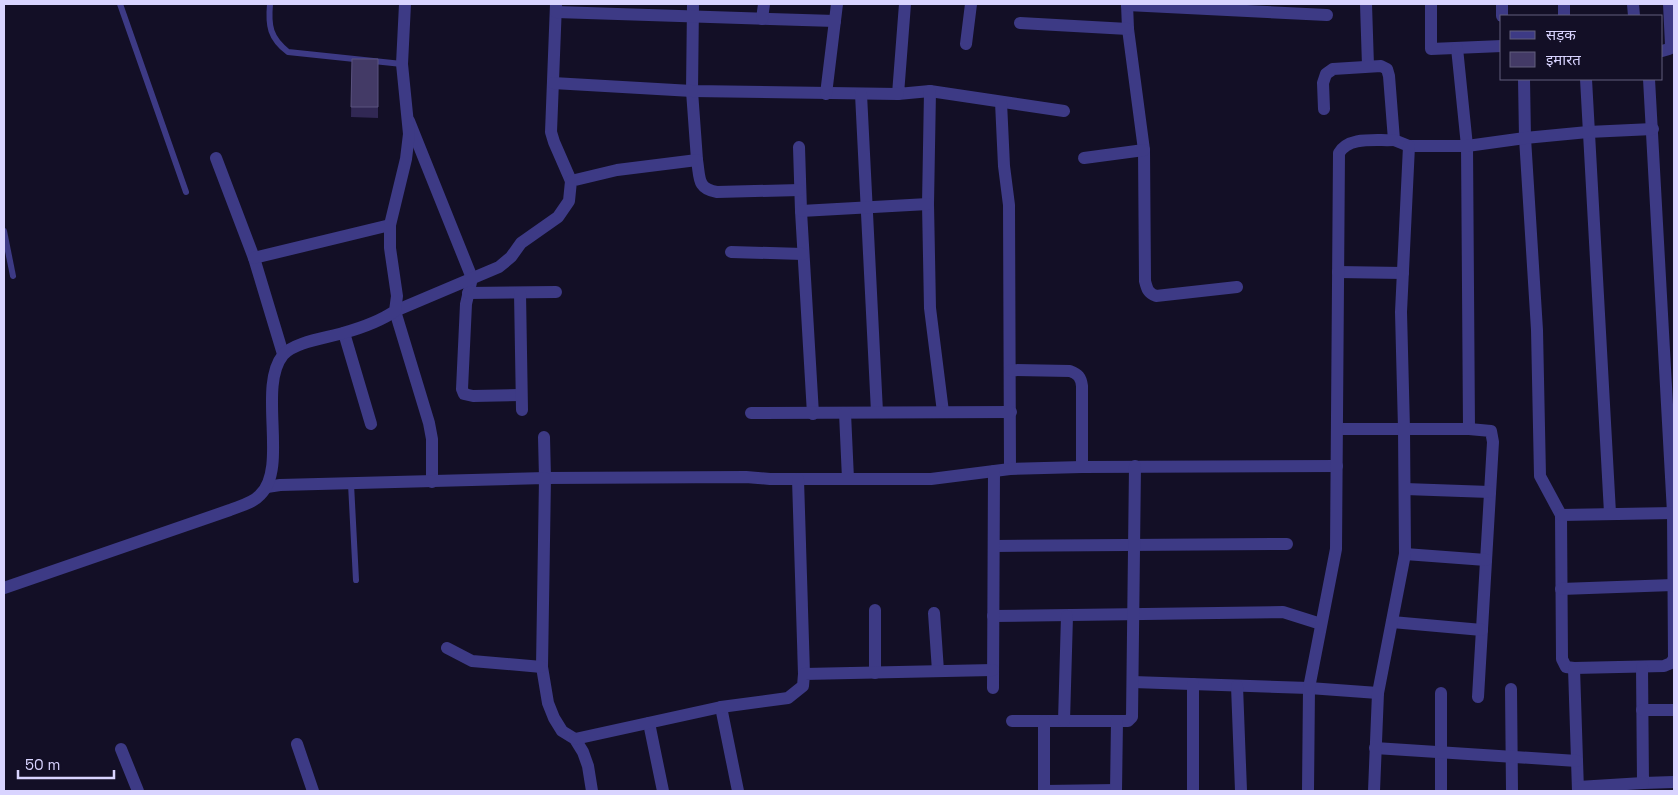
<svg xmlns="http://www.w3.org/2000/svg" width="1678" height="795" font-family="'Space Grotesk','Noto Sans Devanagari',sans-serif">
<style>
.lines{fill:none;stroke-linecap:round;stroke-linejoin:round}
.service{stroke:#3d3a85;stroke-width:6}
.minor{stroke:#3d3a85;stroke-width:12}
.tertiary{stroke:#3d3a85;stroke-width:12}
.wall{fill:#312854}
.building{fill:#433a66;stroke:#5a527e}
</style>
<rect width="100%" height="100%" fill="#130f26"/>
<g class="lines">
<g class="service">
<polyline points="120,4 186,192"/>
<path d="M270,4C268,26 270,38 288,52L402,64"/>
<polyline points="4,231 13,276"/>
<polyline points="351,484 356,580"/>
</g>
<g class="minor">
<polyline points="556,4 551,132 554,142 571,181"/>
<polyline points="693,4 692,91 697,160"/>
<polyline points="905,4 898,94 930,91 1064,111"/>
<path d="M1127,4L1128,29L1144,150L1145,281C1147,289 1148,293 1156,296L1237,287"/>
<polyline points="1366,4 1368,66"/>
<polyline points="1431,4 1431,49 1502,46"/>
<polyline points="1633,4 1634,16"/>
<polyline points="1127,5 1327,15"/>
<polyline points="556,12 835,21"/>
<polyline points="1502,16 1502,4"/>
<polyline points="1564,16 1564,4"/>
<polyline points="762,19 764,4"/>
<polyline points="1020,23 1128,29"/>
<polyline points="966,44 971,4"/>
<polyline points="1457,48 1467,146 1469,429"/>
<polyline points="1662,51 1669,49 1671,45 1669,4"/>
<polyline points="1524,79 1525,138 1537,330 1540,476 1561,515 1562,659 1566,667 1574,668 1664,666 1671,663 1674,658 1673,513 1649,79"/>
<polyline points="1586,79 1610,513"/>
<polyline points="553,83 692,91 898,94"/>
<polyline points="930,91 928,204 930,308 943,412"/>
<polyline points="826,94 837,4"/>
<polyline points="861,94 877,412"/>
<polyline points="1001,102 1004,166 1009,205 1010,469"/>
<polyline points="1324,109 1323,83 1326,74 1333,69 1381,66 1387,69 1389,76 1394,140 1409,146 1467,146 1525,138 1588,132 1653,129"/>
<polyline points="409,121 472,278 466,304 462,389 464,394 473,396 521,395"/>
<polyline points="799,147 801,211 813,414"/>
<polyline points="216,158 254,258 283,354"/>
<polyline points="1084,158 1144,150"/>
<polyline points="801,211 928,204"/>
<polyline points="731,252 803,254"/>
<polyline points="254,258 390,225"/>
<polyline points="1338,272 1403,273"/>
<polyline points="468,293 556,292"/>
<polyline points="520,293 522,410"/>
<polyline points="344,333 371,424"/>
<path d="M1010,370L1070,371C1078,374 1081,377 1082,386V467"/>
<polyline points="751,413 1011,412"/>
<polyline points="845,413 848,479"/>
<polyline points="1337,429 1469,429 1491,431 1493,442 1478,697"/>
<polyline points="544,437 545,478 746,477 770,479 931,479 1010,469 1082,467 1337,466"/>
<polyline points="798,479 804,674"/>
<path d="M432,482V439L429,423L395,311L499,267L511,257L521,243L558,217L569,201L571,181L617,170L697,160C700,178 697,189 717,192L800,190"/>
<polyline points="267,487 280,485 545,478 542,667 548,703 554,718 562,731 575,739 583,752 588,766 592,791"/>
<polyline points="1405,489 1490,492"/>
<polyline points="1561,515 1674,513"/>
<polyline points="994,546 1287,544"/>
<polyline points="1405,554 1486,560"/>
<polyline points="1561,589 1673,585"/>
<polyline points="934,613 938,671"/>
<polyline points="993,616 1283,612 1321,624"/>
<polyline points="1392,622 1482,630"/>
<polyline points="447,648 472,661 542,667"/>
<polyline points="1642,667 1643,783 1674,782"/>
<polyline points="1574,668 1578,791"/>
<polyline points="875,673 875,610"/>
<polyline points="1133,682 1309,688 1378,693"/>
<polyline points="1193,684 1193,791"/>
<polyline points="1237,686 1241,791"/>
<polyline points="993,688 994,471"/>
<polyline points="1511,689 1512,791"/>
<polyline points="1441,693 1441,791"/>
<polyline points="721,707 738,791"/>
<polyline points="1642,710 1674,710"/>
<polyline points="1012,721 1128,721 1132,717 1135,466"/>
<polyline points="1064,721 1067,616"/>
<polyline points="649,723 663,791"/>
<polyline points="575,739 721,707 788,698 803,686 804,674 993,670"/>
<polyline points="297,744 313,791"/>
<polyline points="1375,748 1577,761"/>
<polyline points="121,749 138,791"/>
<polyline points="1578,787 1643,783"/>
<polyline points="1044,791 1116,790"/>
<polyline points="1044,791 1044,721"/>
<polyline points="1116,791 1117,721"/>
<path d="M1308,791L1309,688L1336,549L1339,153C1349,136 1376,141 1394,140"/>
<polyline points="1374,791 1378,693 1405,554 1404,429 1401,312 1409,146"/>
</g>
<path class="tertiary" d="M4,588L230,510C240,506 253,503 260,495C289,468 257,387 283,355C294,342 326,338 343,333C361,328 379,322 395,311L397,296L390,248V225L406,159L409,134L402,64L405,4"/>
</g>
<polygon class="wall" points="352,59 378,59 378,118 351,117"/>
<polygon class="building" points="352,59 378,59 378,107 351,107"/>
<rect width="1678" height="795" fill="none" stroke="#d9d4ff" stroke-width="10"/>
<rect x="1500" y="15" width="162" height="65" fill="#130f26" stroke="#625e7d"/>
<rect x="1510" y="31" width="25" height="8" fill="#3d3a85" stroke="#625e7d"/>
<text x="1546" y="40" font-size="15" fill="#d9d4ff">सड़क</text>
<rect x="1510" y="52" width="25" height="15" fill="#433a66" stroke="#625e7d"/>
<text x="1546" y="65" font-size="15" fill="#d9d4ff">इमारत</text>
<path d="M18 770v8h96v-8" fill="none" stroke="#d9d4ff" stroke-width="2.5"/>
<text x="25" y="770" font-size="15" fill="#d9d4ff" stroke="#130f26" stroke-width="4" paint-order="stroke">50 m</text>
</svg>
